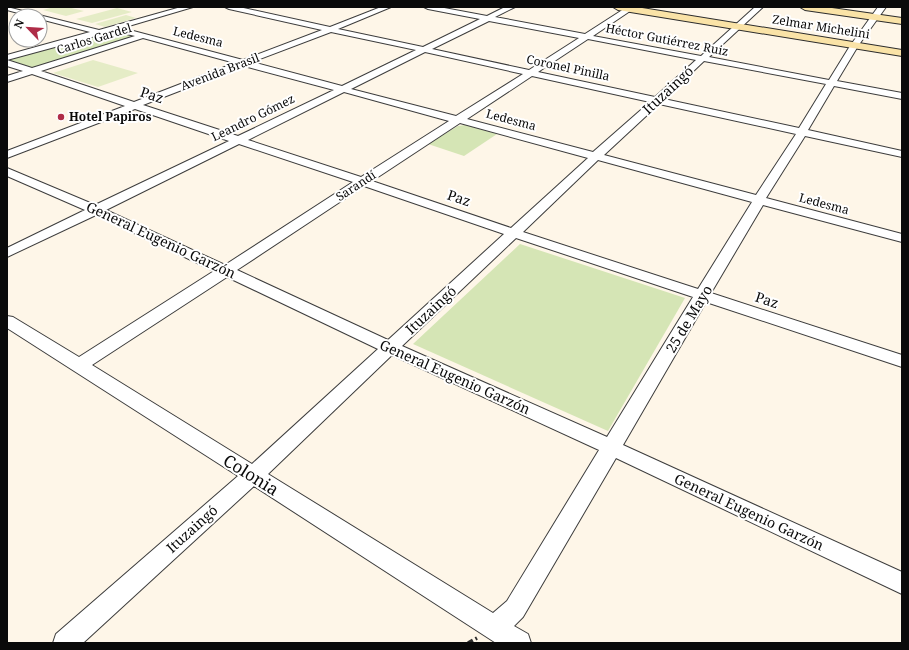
<svg xmlns="http://www.w3.org/2000/svg" width="909" height="650" font-family="'Noto Serif',serif">
<style>
.green{fill:#d5e5b5}
.pitch{fill:#e5ecc6}
.lines{fill:none;stroke-linecap:round;stroke-linejoin:round}
.street-casing{stroke:#3d3d3d;stroke-width:2}
.secondary-casing{stroke:#2c2c2c;stroke-width:2}
.path{stroke:#2c2c2c;stroke-width:3.5;stroke-dasharray:5.5 3;stroke-linecap:butt}
.street{fill:#fff;fill-rule:evenodd}
.secondary{fill:#fae3a7;fill-rule:evenodd}
.poi-dot{fill:#af2c48;stroke:#fff;stroke-width:1.5}
.labels{text-anchor:middle;stroke-width:4;stroke-linejoin:round;paint-order:stroke}
.far-street-label{font-size:12px;fill:#0a0a0a;stroke:#fff}
.far-poi-label{font-size:12px;font-weight:bold;fill:#0a0a0a;stroke:#fff;text-anchor:start}
.street-label{font-size:14px;fill:#0a0a0a;stroke:#fff}
.near-street-label{font-size:17px;fill:#0a0a0a;stroke:#fff}
</style>
<rect width="100%" height="100%" fill="#fef6e8"/>
<g class="green">
<polygon points="112,31 136,37 34,68 8,60"/>
<polygon points="465,125 497,134 464,156 428,144 458,126"/>
<polygon points="520,244 685,298 608,431 413,344"/>
</g>
<g class="pitch">
<polygon points="54,7 67,7 84,11 66,16 43,10"/>
<polygon points="117,8 132,12 92,23 76,19"/>
<polygon points="126,15 136,18 105,27 95,24"/>
<polygon points="93,60 138,73 98,87 53,73"/>
</g>
<g class="lines">
<g class="street-casing">
<path id="street" d="M7,7L99,30L181,7H193L122,28L243,60L322,30L229,9L225,7H239L330,27L381,7H391L338,29L423,47L480,19L428,9L424,7H439L487,16L505,7H515L495,17L585,34L627,7H636L593,36L701,56L755,7H763L709,57L829,80L850,46L878,7H886L858,46L837,81L902,93V99L834,86L808,130L902,151V157L805,136L766,198L902,234V242L763,205L711,293L902,355V367L706,302L623,445L902,572V594L616,458L523,617L514,626L528,634L531,643H496L254,486L83,643H53L56,634L238,476L7,328V316L13,317L79,357L214,271L96,215L7,257V248L85,210L7,176V168L95,205L229,141L135,109L7,158V151L125,106L32,74L7,82V76L23,71L7,66V55L90,32L40,19V16H29L7,10ZM489,21L579,38L529,70L432,49ZM114,31L135,36L32,68L7,60ZM331,32L416,50L342,86L252,62ZM143,38L235,63L134,102L41,71ZM588,39L696,60L655,97L538,72ZM425,52L523,74L456,116L351,89ZM704,61L826,84L799,128L664,99ZM244,66L334,90L238,136L143,105ZM532,76L650,102L593,152L467,119ZM344,92L449,121L361,177L248,140ZM659,104L796,134L756,195L604,155ZM460,123L588,158L511,228L372,181ZM239,144L353,182L225,265L106,210ZM598,160L752,202L698,289L523,232ZM364,186L504,234L388,340L237,270ZM516,238L693,297L607,437L402,346ZM227,277L378,349L252,464L92,365ZM392,355L599,450L507,601L493,613L268,474Z"/>
</g>
<g class="secondary-casing">
<g id="secondary">
<polygon points="613,7 636,7 902,50 902,56 618,10"/>
<polygon points="800,7 825,7 902,18 902,24 805,10"/>
</g>
</g>
<polyline class="path" points="468,643 477,638"/>
<use href="#street" class="street"/>
<use href="#secondary" class="secondary"/>
</g>
<circle class="poi-dot" cx="61" cy="117" r="4"/>
<g class="labels">
<g class="far-street-label">
<text transform="translate(821 27) rotate(9)" y="4">Zelmar Michelini</text>
<text transform="translate(198 37) rotate(14)" y="4">Ledesma</text>
<text transform="translate(94 39) rotate(-17)" y="4">Carlos Gardel</text>
<text transform="translate(667 40) rotate(11)" y="4">Héctor Gutiérrez Ruiz</text>
<text transform="translate(568 68) rotate(12)" y="4">Coronel Pinilla</text>
<text transform="translate(220 72) rotate(-21)" y="4">Avenida Brasil</text>
<text transform="translate(253 118) rotate(-26)" y="4">Leandro Gómez</text>
<text transform="translate(511 120) rotate(15)" y="4">Ledesma</text>
<text transform="translate(356 186) rotate(-33)" y="4">Sarandí</text>
<text transform="translate(824 204) rotate(15)" y="4">Ledesma</text>
</g>
<g class="far-poi-label">
<text x="69" y="121">Hotel Papiros</text>
</g>
<g class="street-label">
<text transform="translate(668 90) rotate(-43)" y="5">Ituzaingó</text>
<text transform="translate(152 95) rotate(18)" y="5">Paz</text>
<text transform="translate(459 198) rotate(19)" y="5">Paz</text>
<text transform="translate(161 240) rotate(25)" y="5">General Eugenio Garzón</text>
<text transform="translate(767 300) rotate(18)" y="5">Paz</text>
<text transform="translate(431 310) rotate(-43)" y="5">Ituzaingó</text>
<text transform="translate(689 319) rotate(-59)" y="5">25 de Mayo</text>
<text transform="translate(455 377) rotate(24)" y="5">General Eugenio Garzón</text>
<text transform="translate(749 512) rotate(25)" y="5">General Eugenio Garzón</text>
<text transform="translate(192 529) rotate(-42)" y="5">Ituzaingó</text>
</g>
<g class="near-street-label">
<text transform="translate(251 475) rotate(32)" y="6">Colonia</text>
</g>
</g>
<rect width="909" height="650" fill="none" stroke="#0a0a0a" stroke-width="16"/>
<g transform="translate(28 28) rotate(295)"><circle r="19" fill="#ffffff" stroke="#9d9d9d"/>
<path d="M0-3L7 15L0 10L-7 15Z" fill="#af2c48"/>
<text y="-6" font-size="11" font-weight="bold" text-anchor="middle" fill="#0a0a0a">N</text>
</g>
</svg>
